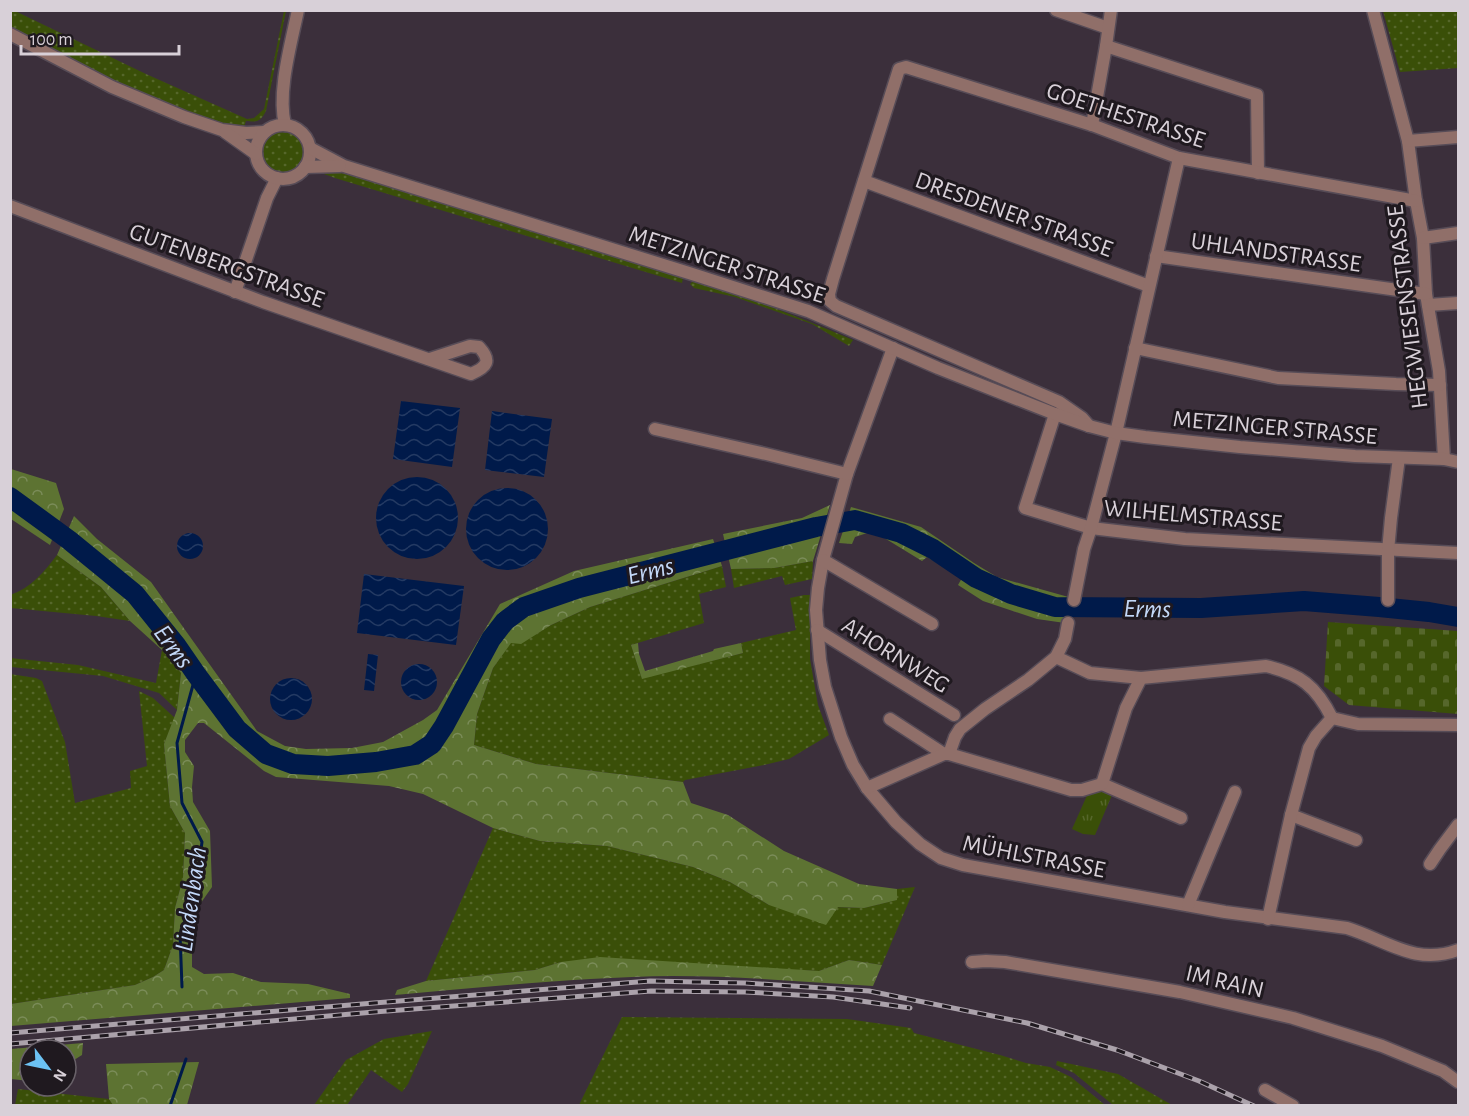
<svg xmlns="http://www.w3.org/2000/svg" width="1469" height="1116" font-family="'Alegreya Sans',sans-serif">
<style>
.grass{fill:url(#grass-dots)}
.forest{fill:url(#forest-crowns)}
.cemetery{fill:url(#cemetery-stones)}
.park{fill:url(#park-tufts)}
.water{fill:url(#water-waves)}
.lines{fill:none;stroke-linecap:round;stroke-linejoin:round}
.stream{stroke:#001a4a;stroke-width:3}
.river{stroke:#001a4a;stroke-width:20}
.minor-casing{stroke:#574c57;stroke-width:15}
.tertiary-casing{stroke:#574c57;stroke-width:15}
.minor{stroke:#906f69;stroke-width:12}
.tertiary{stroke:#906f69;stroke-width:12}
.rail-casing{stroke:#aba2ab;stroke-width:5}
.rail{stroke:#1f191f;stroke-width:3;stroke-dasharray:9;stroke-linecap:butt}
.labels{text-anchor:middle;stroke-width:6;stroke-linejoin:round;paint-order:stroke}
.street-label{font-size:24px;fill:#d8d0d8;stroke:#1f191f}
.water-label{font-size:26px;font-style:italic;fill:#c3d8f8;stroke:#1f191f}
</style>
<defs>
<pattern id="grass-dots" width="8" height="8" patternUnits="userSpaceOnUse" patternTransform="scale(1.5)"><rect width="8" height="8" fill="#3a4f08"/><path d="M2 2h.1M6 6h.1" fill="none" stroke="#56672b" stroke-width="1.8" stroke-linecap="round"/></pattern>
<pattern id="forest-crowns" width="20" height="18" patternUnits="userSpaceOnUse" patternTransform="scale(1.5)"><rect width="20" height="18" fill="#5d7332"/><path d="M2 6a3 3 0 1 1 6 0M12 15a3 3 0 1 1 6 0" fill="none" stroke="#7b8c59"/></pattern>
<pattern id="cemetery-stones" width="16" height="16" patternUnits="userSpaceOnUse" patternTransform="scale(1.5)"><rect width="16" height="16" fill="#3a4f08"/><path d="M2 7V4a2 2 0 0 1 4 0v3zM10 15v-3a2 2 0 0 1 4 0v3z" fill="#56672b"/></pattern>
<pattern id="park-tufts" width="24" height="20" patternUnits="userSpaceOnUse" patternTransform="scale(1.5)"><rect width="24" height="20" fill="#3a4f08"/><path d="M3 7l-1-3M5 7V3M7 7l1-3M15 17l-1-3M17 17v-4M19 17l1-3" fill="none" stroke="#56672b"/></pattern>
<pattern id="water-waves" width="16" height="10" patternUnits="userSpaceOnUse" patternTransform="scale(1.5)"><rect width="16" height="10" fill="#001a4a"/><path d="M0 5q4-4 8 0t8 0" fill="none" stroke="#243a63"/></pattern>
</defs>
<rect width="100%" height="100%" fill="#3b2f3b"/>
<g class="grass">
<path d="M10,11H15L146,74L247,119L254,118L264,109L284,11H286L266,111C260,122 258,122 246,121L244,127L211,121L150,99L88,69L11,28Z"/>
<polygon points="1383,11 1458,11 1458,68 1400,72"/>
<circle cx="283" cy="152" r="20"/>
<polygon points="322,171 336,172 364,178 682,275 683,278 682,283 335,178 324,174"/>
<path d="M693,281H697C750,298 802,318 853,340L849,346L812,324L735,297L694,288L690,284Z"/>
<path d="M57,555L101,587L130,621L96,616L11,608L10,595C31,588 44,572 57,555Z"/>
<polygon points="813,561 812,579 785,585 782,576 734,588 731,569 774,568"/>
<polygon points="722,566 726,587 699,594 704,623 631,645 642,678 743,653 741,643 796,630 790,598 804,595 810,595 810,659 818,705 829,735 789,759 764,765 685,780 683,782 536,764 474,745 477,714 493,668 511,642 521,643 551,625 590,607"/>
<polygon points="162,650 181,673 177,710 159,693 103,676 11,667 10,658 78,665 156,683"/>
<polygon points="10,674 36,678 42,681 65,742 75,803 131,788 130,771 147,766 139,691 153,698 175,718 164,744 170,806 185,833 183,878 175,908 173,945 164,970 153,977 135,985 11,1004"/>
<polygon points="493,828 540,841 607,846 693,867 730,882 769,905 864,908 896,900 897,889 915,887 882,965 849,960 819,971 561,962 535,970 426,981"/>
<polygon points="622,1017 847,1019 911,1028 914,1033 1000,1055 1026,1063 1050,1067 1071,1077 1105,1105 579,1105"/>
<polygon points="432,1031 408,1084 402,1092 371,1070 347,1105 314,1105 346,1060 384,1039"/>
<polygon points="1057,1061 1118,1074 1172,1105 1113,1105 1074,1073 1056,1065"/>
<polygon points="18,1089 109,1099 113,1105 15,1105"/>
</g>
<g class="forest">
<polygon points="11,469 56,483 64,509 50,545 11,519"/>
<polygon points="830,505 813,561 774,568 731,569 723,534 802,518"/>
<polygon points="851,507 921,527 974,563 997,577 1072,598 1065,623 1037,619 983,601 958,585 962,578 927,557 922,561 873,531 855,537 852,544 839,543"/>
<polygon points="74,516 97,539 151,582 257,731 285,746 306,749 352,748 383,742 423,720 437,710 500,604 574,571 713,539 722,566 590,607 551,625 521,644 511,643 493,668 477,714 474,745 536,764 683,782 691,803 728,815 784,851 859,884 897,889 897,900 864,908 838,907 826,925 769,905 730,882 693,867 607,846 540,841 493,828 423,794 389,786 276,777 264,771 204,723 198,723 185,740 185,752 194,766 192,787 193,802 210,831 212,887 198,907 192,931 192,967 204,974 233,973 261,982 308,984 350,994 350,998 11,1026 11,1004 135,985 153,977 164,970 173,945 175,908 183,878 185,833 170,806 164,744 177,710 181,673 162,650 130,621 101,587 57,555"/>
<polygon points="638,643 639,654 645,671 713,651 714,649 741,643 743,653 642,679 631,645"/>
<path d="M600,957L819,971L849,960L882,965L873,986C806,982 739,976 673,976C580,977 487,987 395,995L397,990L426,981L535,970L561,962Z"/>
<polygon points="83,1043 82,1055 66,1065 66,1050 30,1050 30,1081 11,1079 11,1049"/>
<polygon points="199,1062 187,1105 113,1105 109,1099 106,1064"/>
</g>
<polygon class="cemetery" points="1328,622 1458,631 1458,714 1349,705 1324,686"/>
<polygon class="park" points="1089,791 1104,791 1112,795 1095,835 1083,834 1072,829"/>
<g class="water">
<polygon points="401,401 460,408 452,467 393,459"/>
<polygon points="492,411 552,419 544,477 485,470"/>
<circle cx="417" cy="518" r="41"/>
<circle cx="507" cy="529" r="41"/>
<circle cx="190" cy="546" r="13"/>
<polygon points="364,574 464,586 456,645 357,633"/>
<polygon points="368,654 378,655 374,691 364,690"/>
<circle cx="419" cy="682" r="18"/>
<circle cx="291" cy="699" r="21"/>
</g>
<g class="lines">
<g class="stream">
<polyline points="182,987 180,934 195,895 202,842 182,803 177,743 196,674"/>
<polyline points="170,1106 186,1059"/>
</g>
<polyline class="river" points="10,497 69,540 135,594 176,645 196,674 237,729 266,754 293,764 328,766 376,762 415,755 432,744 444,726 491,639 505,621 524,607 579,588 816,527 855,520 901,533 933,549 976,578 1011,594 1055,607 1201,608 1304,601 1379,607 1429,612 1458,617"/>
<g class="minor-casing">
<g id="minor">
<polyline points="1056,10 1108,28"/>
<polyline points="1373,10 1408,141 1416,201 1423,238 1426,294 1439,371 1444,459"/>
<polyline points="1106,46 1257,95 1258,173"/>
<path d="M285,125C277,92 291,44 298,10"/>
<polyline points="1092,125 1106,46 1111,10"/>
<polyline points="1408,141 1458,137"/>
<polyline points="864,181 1149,286"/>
<path d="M10,206L263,302L471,374C487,367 492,361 479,347L470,346L430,359"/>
<polyline points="1423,238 1458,233"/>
<polyline points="1156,256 1426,294"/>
<polyline points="235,292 267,198 277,178"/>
<polyline points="1428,305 1458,303"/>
<path d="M893,348L847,474L823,560L818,588L816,610L820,660L825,687L841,737L853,765L867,788L896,822L920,844L941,858L963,865L1225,912L1347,928C1386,940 1415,966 1458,950"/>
<polyline points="1135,348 1278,378 1396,384 1440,385"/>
<polyline points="1055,414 1025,508 1091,528 1185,539 1458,553"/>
<polyline points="1089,426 1082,418 1059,402 836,306 830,301 829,294 833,279 899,69 906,67 1092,125 1179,158 1416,201"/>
<polyline points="655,429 766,454 847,474"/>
<polyline points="823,560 932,624"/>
<polyline points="1074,600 1084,549 1091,528 1116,433 1179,158"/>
<polyline points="1388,600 1388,551 1391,518 1399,458"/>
<polyline points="817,630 954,715"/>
<polyline points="1056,657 1090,673 1141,678"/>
<polyline points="1332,718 1358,724 1458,725"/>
<polyline points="890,719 944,754"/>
<polyline points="949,754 955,737 960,729 985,709 1028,680 1056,657 1065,639 1068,623"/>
<polyline points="1102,784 1181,818"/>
<path d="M867,788L944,754H949L1071,790H1082L1102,784L1126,708L1141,678L1266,666C1300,674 1316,686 1332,718"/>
<polyline points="1291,815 1356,840"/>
<polyline points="1430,864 1440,849 1458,825"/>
<polyline points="1188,905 1235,792"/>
<polyline points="1268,919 1291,815 1309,748 1316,736 1332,718"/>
<polyline points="972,962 986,961 1005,962 1180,992 1293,1018 1382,1046 1443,1071 1458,1082"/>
<polyline points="1265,1090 1293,1106"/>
</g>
</g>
<g class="tertiary-casing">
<g id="tertiary">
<polyline points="10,34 112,87 184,117 222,130 246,133 264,132"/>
<circle cx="283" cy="152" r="27"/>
<polyline points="225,132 256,154"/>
<polyline points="310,148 344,166 689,273 808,311 938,368 1055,414 1089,426 1116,433 1145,437 1240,447 1355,456 1444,459 1458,462"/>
<polyline points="305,167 340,166"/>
</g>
</g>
<use href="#minor" class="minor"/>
<use href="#tertiary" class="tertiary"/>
<g class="rail-casing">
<g id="rail">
<polyline points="10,1033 374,1003 650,981 745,983 869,991 1027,1023 1117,1050 1199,1081 1254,1106"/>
<polyline points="10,1044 374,1012 651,991 745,992 833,997 910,1008"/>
</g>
</g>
<use href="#rail" class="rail"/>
</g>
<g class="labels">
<g class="street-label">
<text transform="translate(1126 115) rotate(18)" y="8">GOETHESTRASSE</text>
<text transform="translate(1014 214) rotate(20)" y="8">DRESDENER STRASSE</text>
<text transform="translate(1276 252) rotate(8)" y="8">UHLANDSTRASSE</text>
<text transform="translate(727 264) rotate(18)" y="8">METZINGER STRASSE</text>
<text transform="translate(227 265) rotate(20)" y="8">GUTENBERGSTRASSE</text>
<text transform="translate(1407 307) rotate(-97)" y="8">HEGWIESENSTRASSE</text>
<text transform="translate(1275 427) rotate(5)" y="8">METZINGER STRASSE</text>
<text transform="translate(1193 515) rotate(5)" y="8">WILHELMSTRASSE</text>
<text transform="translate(896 655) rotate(32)" y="8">AHORNWEG</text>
<text transform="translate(1034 856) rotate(11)" y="8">MÜHLSTRASSE</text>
<text transform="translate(1225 981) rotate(13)" y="8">IM RAIN</text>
</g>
<g class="water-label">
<text transform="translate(650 570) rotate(-14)" y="9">Erms</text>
<text transform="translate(1147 608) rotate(1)" y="9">Erms</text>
<text transform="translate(174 646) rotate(53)" y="9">Erms</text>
<text transform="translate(190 899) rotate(-82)" y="9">Lindenbach</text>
</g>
</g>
<rect width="1469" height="1116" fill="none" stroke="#d8d0d8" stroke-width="24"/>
<g transform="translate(48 1068) rotate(122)"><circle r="28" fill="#1f191f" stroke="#696269" stroke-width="1.5"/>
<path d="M0-4.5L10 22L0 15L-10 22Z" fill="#6cc2f3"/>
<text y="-9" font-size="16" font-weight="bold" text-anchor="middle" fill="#d8d0d8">N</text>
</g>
<path d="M21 45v9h158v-9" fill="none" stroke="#d8d0d8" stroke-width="3"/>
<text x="30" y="45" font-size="18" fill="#d8d0d8" stroke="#1f191f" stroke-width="4.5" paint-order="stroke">100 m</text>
</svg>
